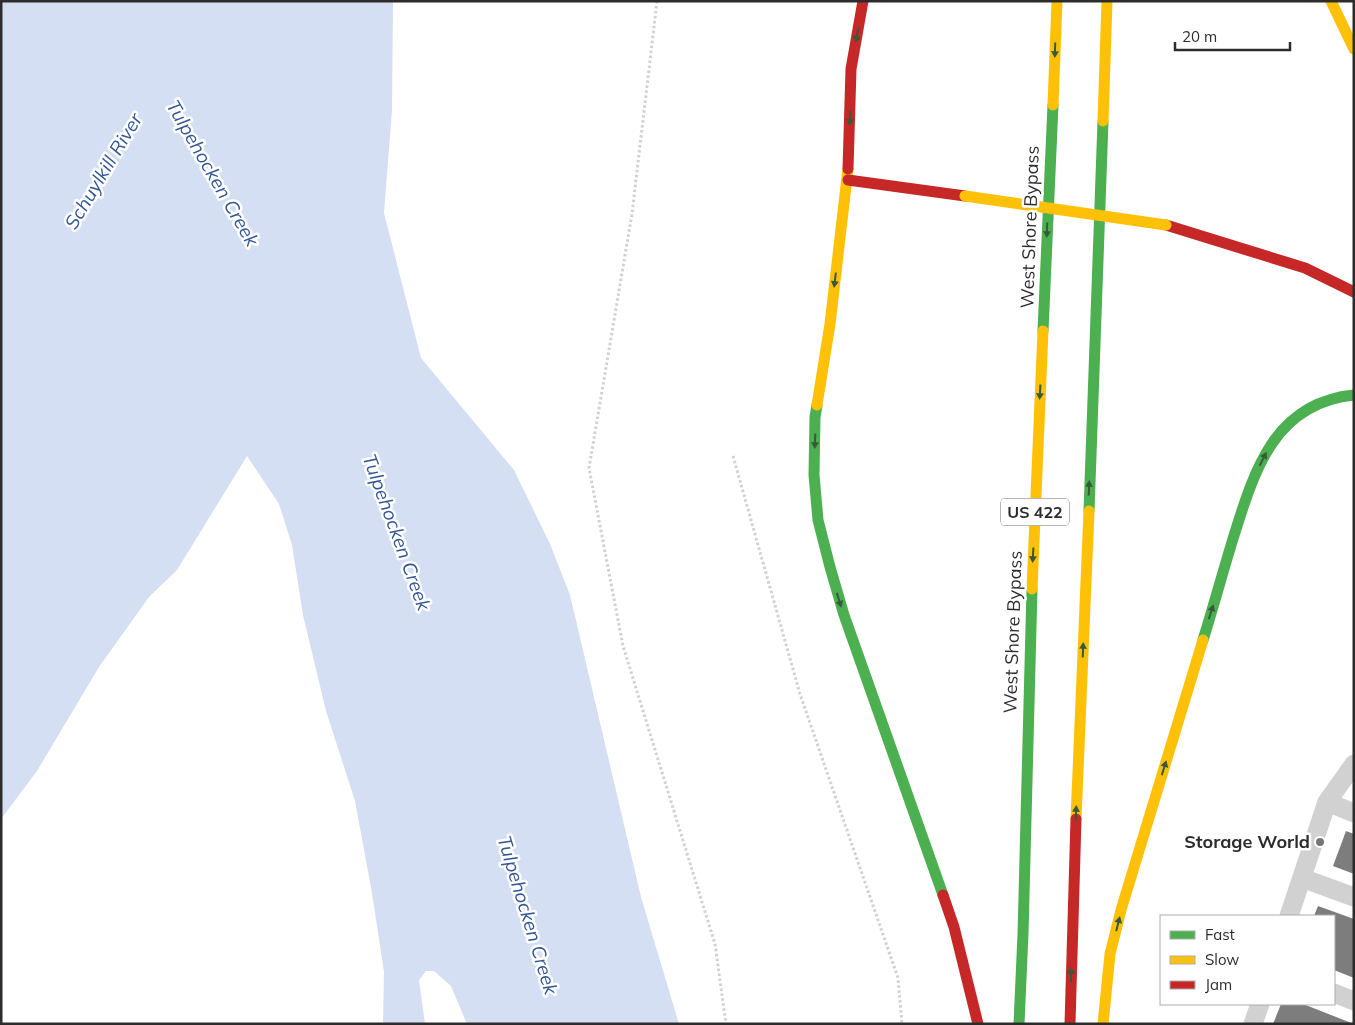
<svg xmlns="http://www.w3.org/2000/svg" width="1355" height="1025" font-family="Mulish,sans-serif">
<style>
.water{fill:#d4dff3}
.building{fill:#7d7d7d}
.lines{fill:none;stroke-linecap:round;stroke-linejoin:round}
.path{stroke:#d1d1d1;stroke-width:3;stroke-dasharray:2.5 2.5;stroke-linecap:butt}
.lane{stroke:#d1d1d1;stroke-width:19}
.fast{stroke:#4caf50;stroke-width:11}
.slow{stroke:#ffc107;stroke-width:11}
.jam{stroke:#c62828;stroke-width:11}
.slow-bridge{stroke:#ffc107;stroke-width:11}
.oneway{fill:#375a39}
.poi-dot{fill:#767676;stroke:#fff;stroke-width:2}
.labels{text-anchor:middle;stroke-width:5;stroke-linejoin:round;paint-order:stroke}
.shield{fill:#fff;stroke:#6b6b6b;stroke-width:1}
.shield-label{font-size:16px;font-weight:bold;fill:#2c2c2c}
.street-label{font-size:18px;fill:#2c2c2c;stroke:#fff}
.poi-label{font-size:18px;font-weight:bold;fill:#2c2c2c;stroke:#fff;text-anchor:end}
.water-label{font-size:19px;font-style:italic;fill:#335695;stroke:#fff}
</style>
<rect width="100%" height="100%" fill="#fff"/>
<polygon class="water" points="1,1 393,1 392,110 384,213 421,358 514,470 550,544 570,595 641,897 679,1024 467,1024 451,986 434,971 426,971 419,980 425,1024 383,1024 384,972 372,893 355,801 326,711 303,615 292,545 279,504 247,456 177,570 149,597 99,667 37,771 1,819"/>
<g class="building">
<polygon points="1346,831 1354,834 1354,874 1333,866"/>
<polygon points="1318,906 1354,919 1354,978 1334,970 1334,916 1314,916"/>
<polygon points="1281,1004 1303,1004 1354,1024 1273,1024"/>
</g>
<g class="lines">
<g class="path">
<polyline points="657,1 632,214 589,468 623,646 715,944 726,1024"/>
<polyline points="733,456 800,694 898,978 902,1024"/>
</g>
<g class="lane">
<polyline points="1327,802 1354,813"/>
<polyline points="1302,878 1354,897"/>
<polyline points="1289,916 1327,802 1354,764"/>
<polyline points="1334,993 1354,1001"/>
<polyline points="1253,1024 1260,1004"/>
</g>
<g class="fast">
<polyline points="1043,331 1053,105"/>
<polyline points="817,405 815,417 814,475 818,520 830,567 844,615 943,895"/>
<polyline points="1089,511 1103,121"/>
<path d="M1203,640C1213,608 1222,575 1232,542C1253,475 1272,403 1354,395"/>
<polyline points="1019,1024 1023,934 1032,589"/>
</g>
<g class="slow">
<polyline points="1331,1 1354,49"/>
<polyline points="1053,105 1057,1"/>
<polyline points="1103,121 1107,1"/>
<polyline points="817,405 830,324 848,169"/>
<polyline points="1032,589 1043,331"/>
<polyline points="1076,819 1089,511"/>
<polyline points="1103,1024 1110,954 1121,910 1203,640"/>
</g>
<g class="jam">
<polyline points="848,169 851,69 863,1"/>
<polyline points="848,180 965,196"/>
<polyline points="1166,225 1305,268 1354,292"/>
<polyline points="943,895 954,927 978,1024"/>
<polyline points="1070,1024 1076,819"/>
</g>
<polyline class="slow-bridge" points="965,196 1166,225"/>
</g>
<defs><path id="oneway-solid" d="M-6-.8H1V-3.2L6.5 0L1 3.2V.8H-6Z" transform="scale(1.25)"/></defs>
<g class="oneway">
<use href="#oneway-solid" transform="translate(857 35) rotate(100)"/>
<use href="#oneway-solid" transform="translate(1055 50) rotate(92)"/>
<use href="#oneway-solid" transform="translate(850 118) rotate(92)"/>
<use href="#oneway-solid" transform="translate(1047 230) rotate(92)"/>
<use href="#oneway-solid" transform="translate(835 280) rotate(97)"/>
<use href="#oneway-solid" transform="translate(1040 392) rotate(93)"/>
<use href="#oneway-solid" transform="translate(815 441) rotate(92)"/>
<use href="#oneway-solid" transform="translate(1263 459) rotate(-63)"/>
<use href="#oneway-solid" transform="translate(1089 488) rotate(-88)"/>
<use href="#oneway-solid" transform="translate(1033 555) rotate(93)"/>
<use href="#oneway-solid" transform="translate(839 600) rotate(73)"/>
<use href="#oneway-solid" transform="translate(1211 612) rotate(-73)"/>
<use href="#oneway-solid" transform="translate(1083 650) rotate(-88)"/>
<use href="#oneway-solid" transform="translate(1164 768) rotate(-73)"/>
<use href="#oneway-solid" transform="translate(1076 813) rotate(-88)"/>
<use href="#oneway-solid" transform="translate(1118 924) rotate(-76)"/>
<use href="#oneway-solid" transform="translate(1071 975) rotate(-89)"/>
</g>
<circle class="poi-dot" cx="1320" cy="842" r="5"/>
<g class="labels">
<rect class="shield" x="1001" y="498.5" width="68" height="27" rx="4"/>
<g class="shield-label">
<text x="1035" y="518">US 422</text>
</g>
<g class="street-label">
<text transform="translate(1030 227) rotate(-88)" y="6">West Shore Bypass</text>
<text transform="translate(1013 632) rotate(-88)" y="6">West Shore Bypass</text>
</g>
<g class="poi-label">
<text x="1310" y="848">Storage World</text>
</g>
<g class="water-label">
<text transform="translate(103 171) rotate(-59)" y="7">Schuylkill River</text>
<text transform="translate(213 173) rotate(60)" y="7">Tulpehocken Creek</text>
<text transform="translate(397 532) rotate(70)" y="7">Tulpehocken Creek</text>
<text transform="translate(528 915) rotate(73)" y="7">Tulpehocken Creek</text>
</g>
</g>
<rect width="1355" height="1025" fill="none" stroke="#2c2c2c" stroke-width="5"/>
<rect x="1160" y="915" width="175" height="90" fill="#ffffff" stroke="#ababab"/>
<rect x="1170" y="931" width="25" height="8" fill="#4caf50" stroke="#ababab"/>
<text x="1205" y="940" font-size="15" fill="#2c2c2c">Fast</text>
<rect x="1170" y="956" width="25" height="8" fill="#ffc107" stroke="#ababab"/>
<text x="1205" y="965" font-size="15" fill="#2c2c2c">Slow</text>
<rect x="1170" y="981" width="25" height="8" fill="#c62828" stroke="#ababab"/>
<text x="1205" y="990" font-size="15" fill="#2c2c2c">Jam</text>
<path d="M1175 42v8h115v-8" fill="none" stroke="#2c2c2c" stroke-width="2.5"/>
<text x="1182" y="42" font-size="15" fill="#2c2c2c" stroke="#ffffff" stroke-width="4" paint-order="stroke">20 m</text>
</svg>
